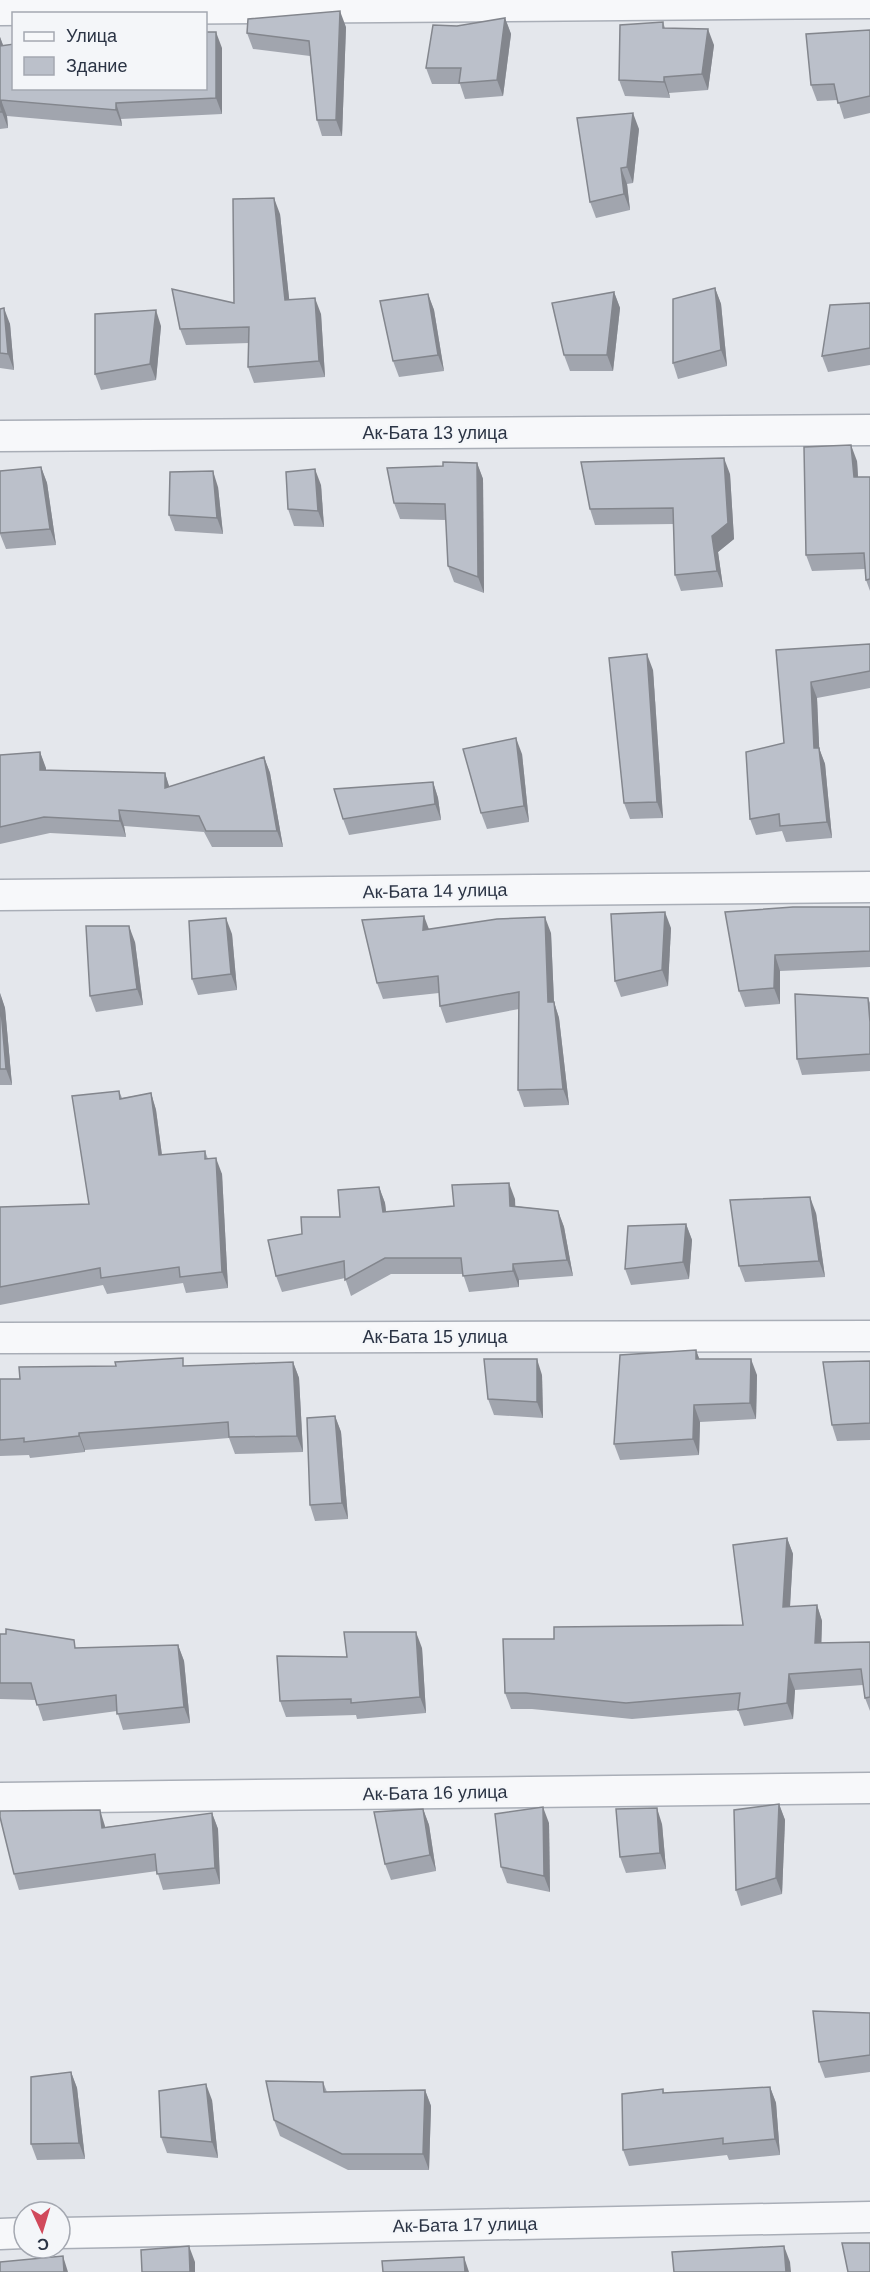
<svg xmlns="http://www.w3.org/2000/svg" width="870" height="2272" font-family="Helvetica,sans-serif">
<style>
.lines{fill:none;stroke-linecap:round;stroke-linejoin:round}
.street-casing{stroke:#a9aeb7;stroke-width:33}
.street{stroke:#f7f8fa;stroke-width:30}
.wall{fill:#a1a5ae}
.shaded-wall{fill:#83868d}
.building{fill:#bbc0ca;stroke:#83868d;stroke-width:1.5}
.labels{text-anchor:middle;stroke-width:4.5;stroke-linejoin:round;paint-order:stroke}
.street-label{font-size:18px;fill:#2b3445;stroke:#f4f6f9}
</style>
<rect width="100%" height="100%" fill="#e4e7ec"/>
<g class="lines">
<g class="street-casing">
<g id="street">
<polyline points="0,10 870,3"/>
<polyline points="0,436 870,430"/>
<polyline points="0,895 870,887"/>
<polyline points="0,1338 870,1336"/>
<polyline points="0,1798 870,1788"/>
<polyline points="60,2233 870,2217"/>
<polyline points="0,2234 24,2233"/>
</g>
</g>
<use href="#street" class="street"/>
</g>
<g class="wall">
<polygon points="505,18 511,34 503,96 465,99 460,84 432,84 426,68 457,26"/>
<polygon points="663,22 665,28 714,45 708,90 669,93 670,98 625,96 619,80"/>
<polygon points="346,27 342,136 322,136 317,120 310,56 253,49 247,33"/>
<polygon points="870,30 870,113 844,119 838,100 817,101 811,85"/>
<polygon points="0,37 3,45 222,48 222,114 121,119 122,126 7,116 8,128 0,129"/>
<polygon points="639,129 633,183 627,184 630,210 596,218 590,202"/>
<polygon points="280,214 289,299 321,314 325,377 254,383 248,367 249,343 186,345 180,329 234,303"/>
<polygon points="715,288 721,304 727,366 678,379 673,363"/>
<polygon points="614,292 620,308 613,371 570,371 564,355"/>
<polygon points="428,294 434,310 444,371 399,377 393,361"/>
<polygon points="870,303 870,365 828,372 822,356"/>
<polygon points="0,309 10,324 14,370 0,368"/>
<polygon points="161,326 156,380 101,390 95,374"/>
<polygon points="857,461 858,477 870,477 870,591 866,580 865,569 812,571 806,555"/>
<polygon points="477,463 483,479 484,593 454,582 448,566 446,520 400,519 394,503 443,466"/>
<polygon points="41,467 47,483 56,545 6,549 0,534 0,471"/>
<polygon points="730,474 734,539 718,552 723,587 681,591 675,575 674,524 595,525 590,509"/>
<polygon points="321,485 324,527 294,526 288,509"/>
<polygon points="218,487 223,534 175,531 169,515"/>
<polygon points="870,644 870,688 817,698 819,748 825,764 832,838 786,842 782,831 756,835 750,819 784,743 776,650"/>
<polygon points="653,670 663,818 630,819 624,803"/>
<polygon points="40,752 46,770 165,773 169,787 264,757 270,773 283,847 212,847 204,832 124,826 126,837 50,833 0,844 0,755"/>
<polygon points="522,754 529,822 487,829 481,813"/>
<polygon points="433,782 438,798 441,820 349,835 343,819"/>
<polygon points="870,907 870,967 780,971 780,1004 745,1007 739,991 725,912"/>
<polygon points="671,928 668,986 621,997 615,981"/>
<polygon points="429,929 551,933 554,1002 559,1018 569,1105 524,1107 518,1090 519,1009 446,1023 440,1006 439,993 383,999 377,983"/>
<polygon points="232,934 237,990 198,995 192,979"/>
<polygon points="135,942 143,1005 96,1012 90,996"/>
<polygon points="0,993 5,1008 12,1085 0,1085"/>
<polygon points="868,998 870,1003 870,1071 802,1075 797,1059"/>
<polygon points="119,1091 122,1098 151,1093 156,1110 162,1155 205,1151 208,1159 222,1174 228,1288 186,1293 183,1283 107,1294 103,1285 0,1305 0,1207 89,1204"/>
<polygon points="379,1187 385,1203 386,1212 454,1206 515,1199 515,1206 558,1211 564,1227 573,1276 519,1280 519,1287 469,1292 463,1274 391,1274 351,1296 345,1278 282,1292 276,1276 302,1234 340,1217"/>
<polygon points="816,1213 825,1277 745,1282 739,1266"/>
<polygon points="686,1224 692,1240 689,1279 631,1285 625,1269"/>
<polygon points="696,1350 699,1359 757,1375 756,1419 700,1422 699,1455 620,1460 614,1444"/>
<polygon points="870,1361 870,1440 837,1441 832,1425"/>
<polygon points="293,1362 299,1378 303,1452 235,1454 229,1438 85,1450 85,1452 30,1458 29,1455 0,1456 0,1379 20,1379 186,1366"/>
<polygon points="542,1375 543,1418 494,1415 488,1399"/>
<polygon points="335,1416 341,1432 348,1519 315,1521 310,1505"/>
<polygon points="787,1538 793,1554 790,1607 817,1605 822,1621 821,1643 870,1642 870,1711 865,1698 863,1685 795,1690 793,1719 744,1726 738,1710 632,1719 532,1709 511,1709 505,1693 554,1639 743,1625"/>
<polygon points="0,1634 77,1648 178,1645 184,1661 190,1723 123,1730 117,1711 43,1721 36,1700 0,1699"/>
<polygon points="422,1648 426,1713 357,1719 356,1715 286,1717 280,1701 347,1657"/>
<polygon points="779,1804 785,1820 782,1894 741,1906 736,1890"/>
<polygon points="423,1809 429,1825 436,1871 391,1880 385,1864"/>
<polygon points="212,1813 218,1829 220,1884 163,1890 157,1871 19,1890 14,1874 106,1827"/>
<polygon points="549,1823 550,1892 507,1883 501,1867"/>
<polygon points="662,1824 666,1869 626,1873 620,1857"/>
<polygon points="870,2013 870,2072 825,2078 819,2062"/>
<polygon points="71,2072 77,2088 85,2159 37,2160 31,2144"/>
<polygon points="323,2082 327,2092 425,2090 431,2106 429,2170 348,2170 280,2136 274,2120"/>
<polygon points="770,2087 776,2103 780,2155 729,2160 727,2155 629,2166 623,2150 663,2089 664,2093"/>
<polygon points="212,2100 218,2158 167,2153 161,2137"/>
</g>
<g class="shaded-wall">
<polygon points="340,11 346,27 342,136 336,120"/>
<polygon points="505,18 511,34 503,96 497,80"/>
<polygon points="708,29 714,45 708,90 702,74"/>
<polygon points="216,32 222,48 222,114 216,98"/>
<polygon points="0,37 4,48 0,49"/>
<polygon points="664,77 669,93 670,98 664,82"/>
<polygon points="1,100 7,116 8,128 2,112"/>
<polygon points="116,103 121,119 122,126 116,110"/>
<polygon points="633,113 639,129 633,183 627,167"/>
<polygon points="621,168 627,184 630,210 624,194"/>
<polygon points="274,198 280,214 291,316 285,300"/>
<polygon points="715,288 721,304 727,366 721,350"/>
<polygon points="614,292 620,308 613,371 607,355"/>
<polygon points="428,294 434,310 444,371 438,355"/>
<polygon points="315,298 321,314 325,377 319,361"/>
<polygon points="4,308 10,324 14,370 8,354"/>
<polygon points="156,310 161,326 156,380 150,364"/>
<polygon points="851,445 857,461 859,493 854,477"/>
<polygon points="724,458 730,474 734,539 718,552 723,587 717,571 712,536"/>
<polygon points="477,463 483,479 484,593 478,577"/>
<polygon points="41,467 47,483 56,545 50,529"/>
<polygon points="315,469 321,485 324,527 318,511"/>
<polygon points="213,471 218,487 223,534 217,518"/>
<polygon points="647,654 653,670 663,818 657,802"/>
<polygon points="811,682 817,698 820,765 814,748"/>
<polygon points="516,738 522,754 529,822 524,806"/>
<polygon points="819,748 825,764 832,838 827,822"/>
<polygon points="40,752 46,768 46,786 40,770"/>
<polygon points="264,757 270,773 283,847 277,831"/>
<polygon points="165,773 170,789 165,788"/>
<polygon points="433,782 438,798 441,820 435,804"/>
<polygon points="119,810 124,826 126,837 120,821"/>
<polygon points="665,912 671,928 668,986 662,970"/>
<polygon points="424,916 430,932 423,930"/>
<polygon points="545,917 551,933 554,1002 559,1018 569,1105 563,1089 548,1002"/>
<polygon points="226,918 232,934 237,990 231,974"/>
<polygon points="129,926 135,942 143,1005 137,989"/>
<polygon points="775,955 780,971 780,1004 774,988"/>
<polygon points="0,993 5,1008 12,1085 6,1069"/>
<polygon points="151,1093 156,1110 164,1171 159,1155"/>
<polygon points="216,1158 222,1174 228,1288 222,1272"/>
<polygon points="509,1183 515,1199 516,1222 510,1206"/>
<polygon points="379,1187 385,1203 388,1228 383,1212"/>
<polygon points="810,1197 816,1213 825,1277 819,1261"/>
<polygon points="558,1211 564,1227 573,1276 567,1260"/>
<polygon points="686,1224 692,1240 689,1279 683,1262"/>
<polygon points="513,1264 519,1280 519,1287 513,1271"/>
<polygon points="696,1350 702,1366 696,1359"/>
<polygon points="537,1359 542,1375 543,1418 537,1402"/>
<polygon points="751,1359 757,1375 756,1419 750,1403"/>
<polygon points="293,1362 299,1378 303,1452 297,1436"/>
<polygon points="694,1405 700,1422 699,1455 693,1439"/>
<polygon points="335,1416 341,1432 348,1519 342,1503"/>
<polygon points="79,1433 85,1450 85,1452 79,1436"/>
<polygon points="787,1538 793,1554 789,1623 783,1607"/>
<polygon points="817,1605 822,1621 821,1659 815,1643"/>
<polygon points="416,1632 422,1648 426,1713 420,1697"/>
<polygon points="178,1645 184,1661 190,1723 184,1707"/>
<polygon points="789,1674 795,1690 793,1719 787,1703"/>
<polygon points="779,1804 785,1820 782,1894 776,1878"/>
<polygon points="543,1807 549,1823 550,1892 544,1876"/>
<polygon points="657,1808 662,1824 666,1869 660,1853"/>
<polygon points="423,1809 429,1825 436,1871 430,1855"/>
<polygon points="100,1810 105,1826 107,1844 102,1828"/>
<polygon points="212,1813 218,1829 220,1884 215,1868"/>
<polygon points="71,2072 77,2088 85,2159 79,2143"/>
<polygon points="206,2084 212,2100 218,2158 212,2142"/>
<polygon points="770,2087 776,2103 780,2155 775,2139"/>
<polygon points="425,2090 431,2106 429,2170 423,2154"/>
<polygon points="189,2246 195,2262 195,2272 190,2272"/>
<polygon points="784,2246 790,2262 791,2272 786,2272"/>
<polygon points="63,2256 68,2272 64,2272"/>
<polygon points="464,2257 469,2272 465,2272"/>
</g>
<g class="building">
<polygon points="340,11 336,120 317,120 309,41 247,33 248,19"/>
<polygon points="505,18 497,80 459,83 461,68 426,68 433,25 457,26"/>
<polygon points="663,22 663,28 708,29 702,74 664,77 664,82 619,80 620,25"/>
<polygon points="870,30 870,96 838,103 834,84 811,85 806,34"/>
<polygon points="206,32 216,32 216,98 116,103 116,110 1,100 2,112 0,112 0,46 14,44 14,88 206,88"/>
<polygon points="633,113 627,167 621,168 624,194 590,202 577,118"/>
<polygon points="274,198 285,300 315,298 319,361 248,367 249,327 180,329 172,289 234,303 233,199"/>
<polygon points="715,288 721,350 673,363 673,299"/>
<polygon points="614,292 607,355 564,355 552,303"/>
<polygon points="428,294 438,355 393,361 380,301"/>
<polygon points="870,303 870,348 822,356 830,305"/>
<polygon points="4,308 8,354 0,353 0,309"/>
<polygon points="156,310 150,364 95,374 95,314"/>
<polygon points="851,445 854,477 870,477 870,579 866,580 864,553 806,555 804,447"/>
<polygon points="724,458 728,523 712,536 717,571 675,575 673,508 590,509 581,462"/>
<polygon points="443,462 477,463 478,577 448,566 445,504 394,503 387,468 443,466"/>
<polygon points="41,467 50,529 0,533 0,471"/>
<polygon points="315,469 318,511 288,509 286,472"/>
<polygon points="213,471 217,518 169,515 170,472"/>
<polygon points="870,644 870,671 811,682 814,748 819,748 827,822 780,826 779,814 750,819 746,752 784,743 776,650"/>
<polygon points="647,654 657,802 624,803 609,658"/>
<polygon points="516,738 524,806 481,813 463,749"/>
<polygon points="40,752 40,770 165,773 165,788 264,757 277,831 206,831 199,816 119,810 120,821 44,817 0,827 0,755"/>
<polygon points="433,782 435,804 343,819 334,789"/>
<polygon points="793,907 870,907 870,951 775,955 774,988 739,991 725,912"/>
<polygon points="665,912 662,970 615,981 611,914"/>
<polygon points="424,916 423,930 497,919 545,917 548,1002 554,1002 563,1089 518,1090 519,992 440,1006 438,976 377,983 362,920"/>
<polygon points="226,918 231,974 192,979 189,921"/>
<polygon points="86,926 129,926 137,989 90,996"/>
<polygon points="795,994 868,998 870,1022 870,1054 797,1059"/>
<polygon points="0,998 6,1069 0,1069"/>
<polygon points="119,1091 120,1099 151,1093 159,1155 205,1151 205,1159 216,1158 222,1272 180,1277 179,1267 101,1278 100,1268 0,1287 0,1207 89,1204 72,1096"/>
<polygon points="509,1183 510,1206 558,1211 567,1260 513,1264 513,1271 463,1276 461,1258 385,1258 345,1280 344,1261 276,1276 268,1240 302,1234 301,1217 340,1217 338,1190 379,1187 383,1212 454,1206 452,1185"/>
<polygon points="810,1197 819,1261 739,1266 730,1200"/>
<polygon points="686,1224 683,1262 625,1269 628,1226"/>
<polygon points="696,1350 696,1359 751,1359 750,1403 694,1405 693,1439 614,1444 620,1355"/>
<polygon points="183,1358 183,1366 293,1362 297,1436 229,1437 228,1422 79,1433 79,1436 24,1442 24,1438 0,1440 0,1379 20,1379 19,1367 116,1366 115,1362"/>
<polygon points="484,1359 537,1359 537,1402 488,1399"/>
<polygon points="870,1361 870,1423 832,1425 823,1362"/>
<polygon points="335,1416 342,1503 310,1505 307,1418"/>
<polygon points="787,1538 783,1607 817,1605 815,1643 870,1642 870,1697 865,1698 861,1669 789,1674 787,1703 738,1710 740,1693 626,1703 526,1693 505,1693 503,1639 554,1639 554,1627 743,1625 733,1545"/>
<polygon points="6,1629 74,1640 75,1648 178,1645 184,1707 117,1714 116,1695 37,1705 31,1683 0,1683 0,1634 6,1634"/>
<polygon points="344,1632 416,1632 420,1697 351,1703 351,1699 280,1701 277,1656 347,1657"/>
<polygon points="779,1804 776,1878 736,1890 734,1810"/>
<polygon points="543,1807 544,1876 501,1867 495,1814"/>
<polygon points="657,1808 660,1853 620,1857 616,1809"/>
<polygon points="423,1809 430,1855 385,1864 374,1812"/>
<polygon points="100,1810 102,1828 212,1813 215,1868 157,1874 155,1854 14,1874 0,1817 0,1811"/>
<polygon points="813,2011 870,2013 870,2055 819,2062"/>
<polygon points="71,2072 79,2143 31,2144 31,2077"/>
<polygon points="266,2081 323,2082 324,2092 425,2090 423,2154 342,2154 274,2120"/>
<polygon points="206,2084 212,2142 161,2137 159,2091"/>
<polygon points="770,2087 775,2139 723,2144 723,2138 623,2150 622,2094 663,2089 663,2093"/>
<polygon points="842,2243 870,2243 870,2272 848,2272"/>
<polygon points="189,2246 190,2272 142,2272 141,2250"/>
<polygon points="784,2246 786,2272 674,2272 672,2252"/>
<polygon points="63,2256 64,2272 0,2272 0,2262"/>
<polygon points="464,2257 465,2272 383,2272 382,2261"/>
</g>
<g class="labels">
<g class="street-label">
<text x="435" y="439">Ак-Бата 13 улица</text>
<text transform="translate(435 891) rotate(-1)" y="6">Ак-Бата 14 улица</text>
<text x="435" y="1343">Ак-Бата 15 улица</text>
<text transform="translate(435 1793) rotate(-1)" y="6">Ак-Бата 16 улица</text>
<text transform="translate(465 2225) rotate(-1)" y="6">Ак-Бата 17 улица</text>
</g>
</g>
<rect x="12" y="12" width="195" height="78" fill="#f4f6f9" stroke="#a4a8b1" stroke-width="1.5"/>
<rect x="24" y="32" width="30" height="9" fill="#f7f8fa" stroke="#a4a8b1" stroke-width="1.5"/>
<text x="66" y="42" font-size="18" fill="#2b3445">Улица</text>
<rect x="24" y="57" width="30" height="18" fill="#bbc0ca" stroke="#a4a8b1" stroke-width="1.5"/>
<text x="66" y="72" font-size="18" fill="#2b3445">Здание</text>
<g transform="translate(42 2230) rotate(176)"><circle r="28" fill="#f4f6f9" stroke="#a4a8b1" stroke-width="1.5"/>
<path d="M0-4.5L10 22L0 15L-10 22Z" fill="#d1495b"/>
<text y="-9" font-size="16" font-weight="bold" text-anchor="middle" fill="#2b3445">С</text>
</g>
</svg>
